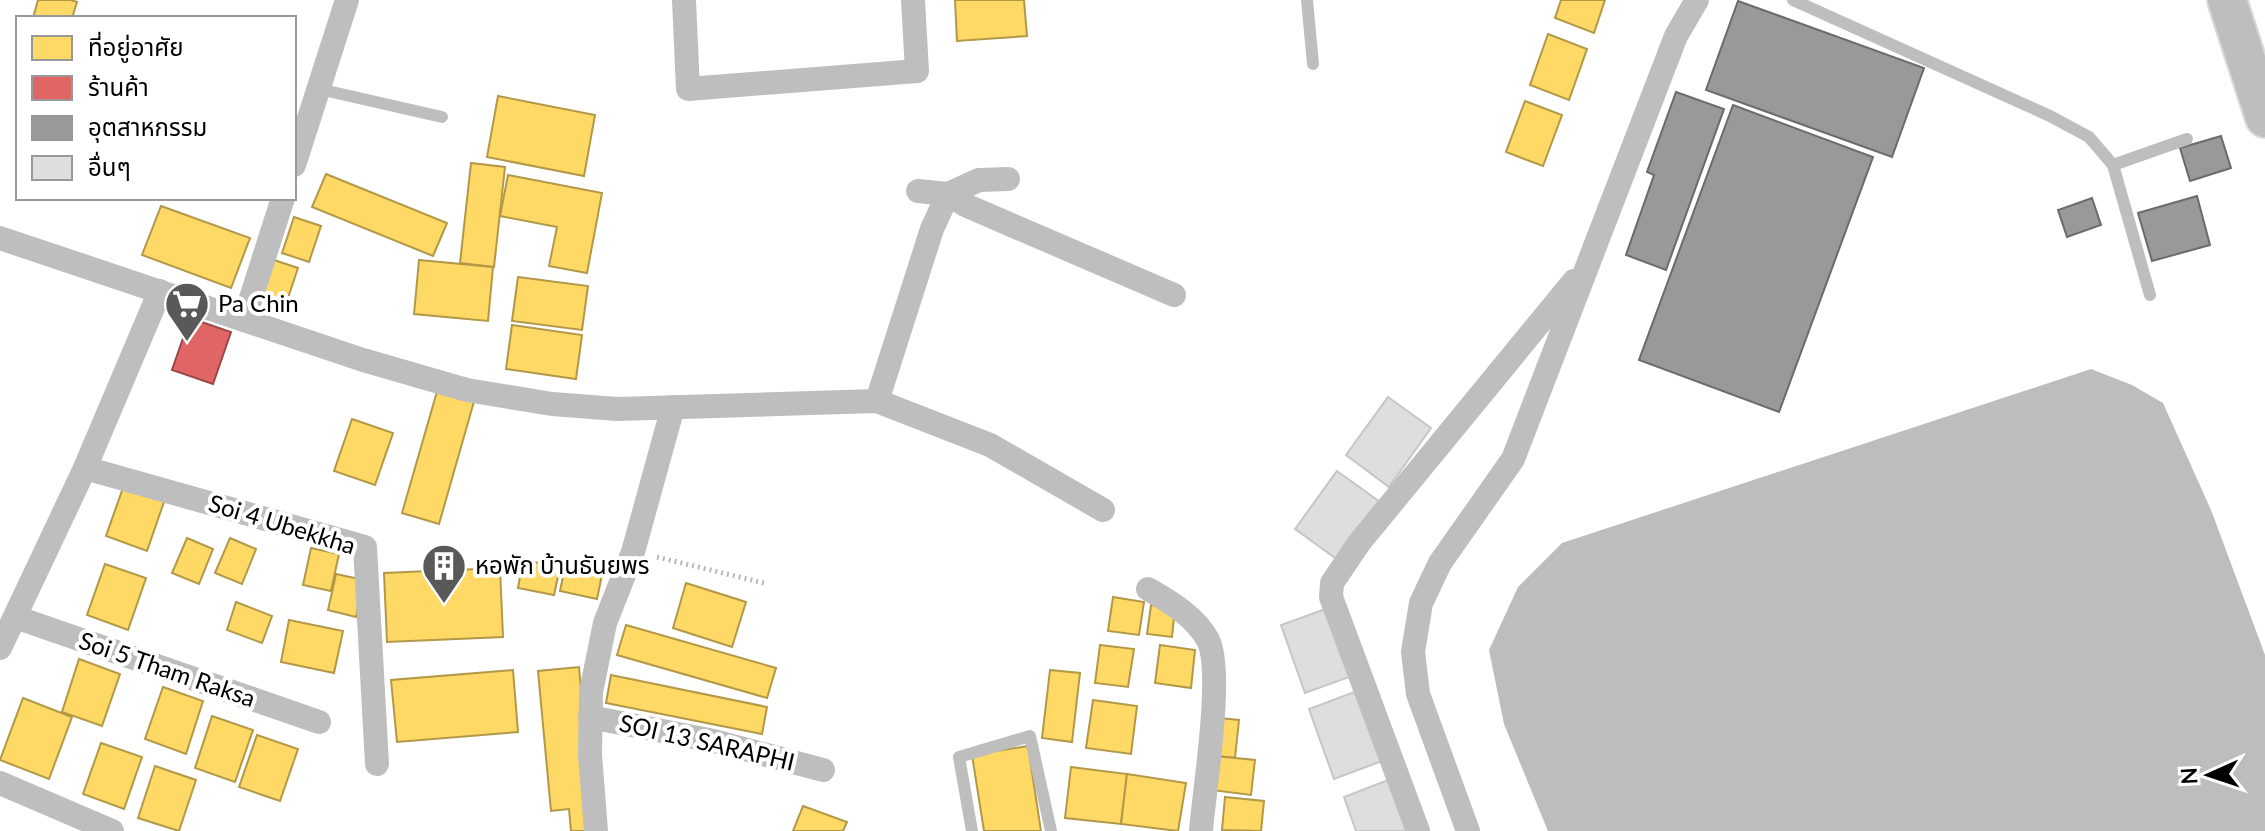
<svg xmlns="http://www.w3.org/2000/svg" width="2265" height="831" font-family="Lato,'Noto Sans Thai',sans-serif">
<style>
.water{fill:#bdbdbd}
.homes{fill:#ffd966;stroke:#b29847;stroke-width:2}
.shops{fill:#e06666;stroke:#9d4747;stroke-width:2}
.industry{fill:#999;stroke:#6b6b6b;stroke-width:2}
.building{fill:#dedede;stroke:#c6c6c6;stroke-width:2}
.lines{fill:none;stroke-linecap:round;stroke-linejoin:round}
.primary-casing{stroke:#dbdbdb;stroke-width:42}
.path{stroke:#b9b9b9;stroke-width:5;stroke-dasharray:2 4;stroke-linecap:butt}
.service{stroke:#bebebe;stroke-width:12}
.minor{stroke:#bebebe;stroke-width:24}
.primary{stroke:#bebebe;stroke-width:38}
.labels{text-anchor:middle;stroke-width:8;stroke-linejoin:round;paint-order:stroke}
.poi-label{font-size:24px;fill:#000;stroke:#fff;text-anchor:start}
.street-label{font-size:24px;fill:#000;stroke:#fff}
</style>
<rect width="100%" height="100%" fill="#fff"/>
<polygon class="water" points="2091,369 2132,385 2163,403 2211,510 2265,655 2265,831 1548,831 1504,724 1489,650 1518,587 1562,543"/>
<g class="homes">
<polygon points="38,0 71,0 77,2 72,18 33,18"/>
<polygon points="955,0 1024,0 1027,36 957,41"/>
<polygon points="1561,0 1605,0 1594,33 1555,18"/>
<polygon points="1548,34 1587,49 1569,100 1530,85"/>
<polygon points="498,96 595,115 584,176 487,157"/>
<polygon points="1525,101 1562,115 1543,166 1506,152"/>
<polygon points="471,163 505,167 494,267 460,263"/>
<polygon points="326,174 447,223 433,256 312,207"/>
<polygon points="508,175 602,193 587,273 549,266 557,227 500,216"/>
<polygon points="161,206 250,238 231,288 142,255"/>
<polygon points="294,217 321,226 309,262 282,253"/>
<polygon points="271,259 298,268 286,304 259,295"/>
<polygon points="419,260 493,267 488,321 414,314"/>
<polygon points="518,277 588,286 582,330 512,321"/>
<polygon points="512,325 582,335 576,379 506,369"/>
<polygon points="438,388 475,398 439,524 402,513"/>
<polygon points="352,419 393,433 375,485 334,471"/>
<polygon points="124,485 165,499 147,551 106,536"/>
<polygon points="187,538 213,549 199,584 172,573"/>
<polygon points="230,538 256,549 242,584 215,573"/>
<polygon points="311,548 339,554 331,591 303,585"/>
<polygon points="523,560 560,567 554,595 518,588"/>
<polygon points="566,563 603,570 597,599 560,591"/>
<polygon points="105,564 146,578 128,630 87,615"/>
<polygon points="500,568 503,637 387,642 384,573"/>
<polygon points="336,574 364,580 356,617 328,610"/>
<polygon points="686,583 746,602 732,647 673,628"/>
<polygon points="1113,597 1144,602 1139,635 1108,631"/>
<polygon points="236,602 272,616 262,643 227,630"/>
<polygon points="1151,605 1175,608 1172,637 1147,634"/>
<polygon points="289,620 343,631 334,673 281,662"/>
<polygon points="626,625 776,668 767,698 617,655"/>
<polygon points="1100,645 1134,649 1128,687 1095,683"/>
<polygon points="1160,645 1195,650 1191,688 1155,683"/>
<polygon points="79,659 120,674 102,726 62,712"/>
<polygon points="579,667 594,831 571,831 569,809 551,811 538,671"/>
<polygon points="513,670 518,732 397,742 391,680"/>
<polygon points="1050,670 1080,673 1072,742 1042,738"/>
<polygon points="611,675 767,707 762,734 606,703"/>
<polygon points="163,687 203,701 186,754 145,739"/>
<polygon points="23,698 72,717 49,779 0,760"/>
<polygon points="1093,700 1137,706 1131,754 1086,748"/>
<polygon points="212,716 253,730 235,782 195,768"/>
<polygon points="1219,718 1239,720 1235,758 1215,756"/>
<polygon points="257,735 298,749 280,801 239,787"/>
<polygon points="101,743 142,757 124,809 83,794"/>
<polygon points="1028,746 1041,831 984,831 972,755"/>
<polygon points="1215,756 1255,760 1251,795 1211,790"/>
<polygon points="155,766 196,780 179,831 138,818"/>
<polygon points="1071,767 1127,774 1121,824 1065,818"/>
<polygon points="1127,774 1186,783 1178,831 1121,824"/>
<polygon points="1225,797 1264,801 1261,831 1222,830"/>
<polygon points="803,806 847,822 843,831 793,831"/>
</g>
<polygon class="shops" points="190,318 231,332 213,384 172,370"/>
<g class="industry">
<polygon points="1738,1 1924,68 1892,157 1706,90"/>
<polygon points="1676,92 1724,109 1666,270 1626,255 1654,175 1647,172"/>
<polygon points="1733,105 1873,157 1779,412 1639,360"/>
<polygon points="2221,136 2231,168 2190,181 2180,148"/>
<polygon points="2197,196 2210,245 2152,261 2138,213"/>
<polygon points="2092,198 2101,225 2067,237 2058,210"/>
</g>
<g class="building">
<polygon points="1388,397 1431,428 1389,487 1346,455"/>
<polygon points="1337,471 1380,502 1338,560 1295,529"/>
<polygon points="1328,608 1352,676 1305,693 1281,625"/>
<polygon points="1357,691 1382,761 1334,779 1309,709"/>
<polygon points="1388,780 1407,831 1356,831 1344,797"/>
</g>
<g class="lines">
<g class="primary-casing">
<polyline id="primary" points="2227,0 2265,118"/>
</g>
<polyline class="path" points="657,557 764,583"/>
<g class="service">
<polyline points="1307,0 1313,64"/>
<polyline points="1793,0 2050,116 2089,137 2113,165 2150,295"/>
<polyline points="319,89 442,117"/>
<polyline points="2113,165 2187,139"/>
<polyline points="972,831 959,757 1030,736 1051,831"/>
</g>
<g class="minor">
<polyline points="684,0 688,89 917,71 913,0"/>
<polyline points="294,165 347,0"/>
<polyline points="918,191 948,194 965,205 1174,295"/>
<polyline points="0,238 363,360 467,390 552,404 617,409 877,401 990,445 1103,510"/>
<polyline points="244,320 283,198"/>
<polyline points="877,401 932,229 948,194 979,180 1008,179"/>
<polyline points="85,468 365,547 377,764"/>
<path d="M1148,589C1170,602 1195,616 1208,640C1224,672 1204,791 1201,831"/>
<polyline points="15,617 319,722"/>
<polyline points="0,648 85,468 160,291"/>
<polyline points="590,717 714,741 823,770"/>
<polyline points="0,783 112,831"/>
<polyline points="596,831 590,755 591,692 605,623 633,552 673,407"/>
<polyline points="1418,831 1331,597 1332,583 1359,543 1574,281"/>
<polyline points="1468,831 1418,694 1413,652 1421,603 1440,563 1513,459 1676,36 1697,0"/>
</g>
<use href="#primary" class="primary"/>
</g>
<defs>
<g id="supermarket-pin" transform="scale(2.3)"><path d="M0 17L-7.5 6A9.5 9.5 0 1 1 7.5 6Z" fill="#595959" stroke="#fff"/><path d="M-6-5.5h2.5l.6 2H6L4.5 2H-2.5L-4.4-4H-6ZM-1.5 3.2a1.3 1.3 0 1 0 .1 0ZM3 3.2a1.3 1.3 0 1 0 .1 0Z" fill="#fff"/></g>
<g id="building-pin" transform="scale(2.3)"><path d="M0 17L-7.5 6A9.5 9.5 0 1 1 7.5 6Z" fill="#595959" stroke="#fff"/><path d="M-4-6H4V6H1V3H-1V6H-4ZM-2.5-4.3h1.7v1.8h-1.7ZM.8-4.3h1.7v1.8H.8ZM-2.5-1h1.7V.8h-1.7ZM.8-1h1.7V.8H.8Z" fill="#fff"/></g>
</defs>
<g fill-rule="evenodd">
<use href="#supermarket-pin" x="187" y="304"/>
<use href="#building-pin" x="444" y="566"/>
</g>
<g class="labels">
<g class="poi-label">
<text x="218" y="312">Pa Chin</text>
<text x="475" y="574">หอพัก บ้านธันยพร</text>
</g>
<g class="street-label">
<text transform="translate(282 525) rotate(17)" y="8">Soi 4 Ubekkha</text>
<text transform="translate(167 670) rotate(19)" y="8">Soi 5 Tham Raksa</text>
<text transform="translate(707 743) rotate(13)" y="8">SOI 13 SARAPHI</text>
</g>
</g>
<rect x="16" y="16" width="280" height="184" fill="#ffffff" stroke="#999999" stroke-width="2"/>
<rect x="32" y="36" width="40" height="24" fill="#ffd966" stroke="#999999" stroke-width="2"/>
<text x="88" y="56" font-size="24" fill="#000000">ที่อยู่อาศัย</text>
<rect x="32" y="76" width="40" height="24" fill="#e06666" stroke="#999999" stroke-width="2"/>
<text x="88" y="96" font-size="24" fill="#000000">ร้านค้า</text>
<rect x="32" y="116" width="40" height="24" fill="#999999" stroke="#999999" stroke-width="2"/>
<text x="88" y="136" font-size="24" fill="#000000">อุตสาหกรรม</text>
<rect x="32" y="156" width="40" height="24" fill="#dedede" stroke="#999999" stroke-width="2"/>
<text x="88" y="176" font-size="24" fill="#000000">อื่นๆ</text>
<g transform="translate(2209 775) rotate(267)" stroke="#ffffff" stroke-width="6" paint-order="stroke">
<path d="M0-6L14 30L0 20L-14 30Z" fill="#000000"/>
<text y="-12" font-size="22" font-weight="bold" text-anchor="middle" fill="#000000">N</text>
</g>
</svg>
